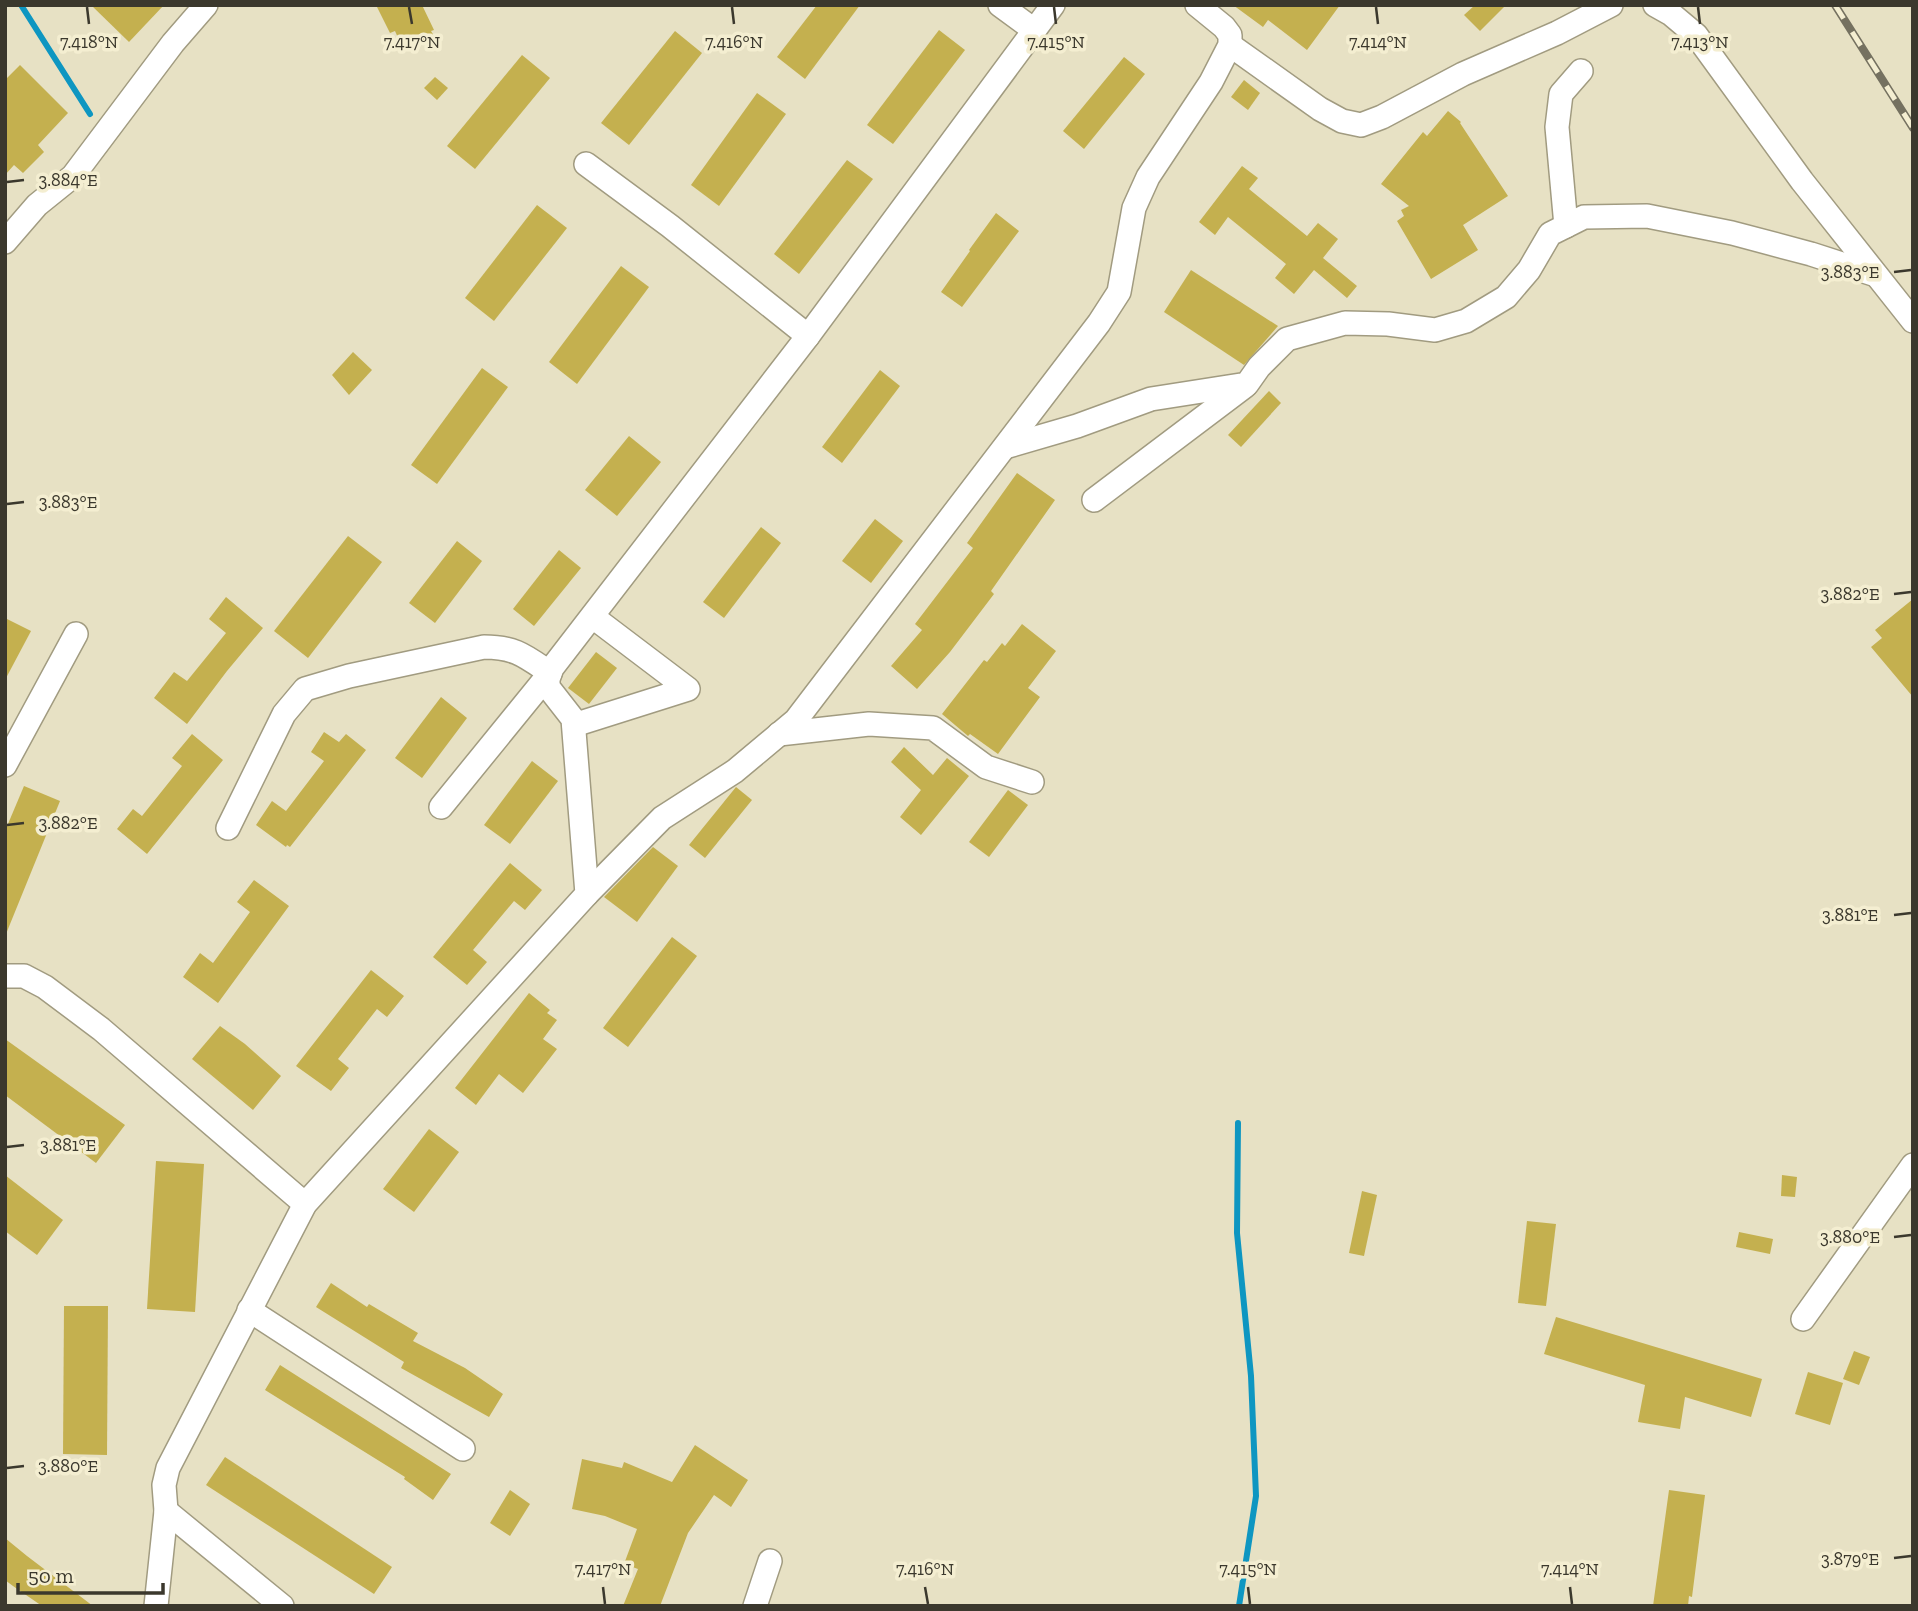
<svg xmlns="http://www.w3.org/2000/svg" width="1918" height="1611" font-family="'Zilla Slab',serif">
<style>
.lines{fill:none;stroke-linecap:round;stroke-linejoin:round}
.stream{stroke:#0e96c1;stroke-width:6}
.building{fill:#c4b04f}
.minor-casing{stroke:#a19b80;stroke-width:26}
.minor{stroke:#fff;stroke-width:23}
.rail-casing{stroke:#757160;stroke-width:8}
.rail{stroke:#f4eed1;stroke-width:5;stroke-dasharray:16;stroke-linecap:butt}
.ticks{fill:none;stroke:#3b382d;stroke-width:2.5}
.ticks-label{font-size:18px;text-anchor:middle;fill:#3b382d;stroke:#f4eed1;stroke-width:7;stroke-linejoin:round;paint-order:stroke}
</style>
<rect width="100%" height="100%" fill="#e7e1c4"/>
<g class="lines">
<g class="stream">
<polyline points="21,5 90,114"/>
<polyline points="1238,1123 1237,1233 1251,1376 1256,1496 1239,1606"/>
</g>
</g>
<g class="building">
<polygon points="91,5 164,5 129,42"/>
<polygon points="376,5 422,5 434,30 431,31 434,36 404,51 395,31 390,33"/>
<polygon points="817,5 860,5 805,79 777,57"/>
<polygon points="1233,5 1340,5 1307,50 1268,20 1263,27"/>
<polygon points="1475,5 1506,5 1480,31 1464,15"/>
<polygon points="939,30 965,50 893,144 867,125"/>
<polygon points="675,31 702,53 629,145 601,123"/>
<polygon points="522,55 550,78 475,169 447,146"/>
<polygon points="1124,57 1145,74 1084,149 1063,131"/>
<polygon points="20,65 68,113 38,145 44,152 23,173 14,165 5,175 5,80"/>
<polygon points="435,77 448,88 437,100 424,88"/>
<polygon points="1244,80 1260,93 1248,110 1231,97"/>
<polygon points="757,93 786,114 719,206 691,185"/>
<polygon points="1448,111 1461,122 1460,123 1508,196 1463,225 1478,250 1431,279 1397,221 1404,216 1401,210 1409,206 1381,184 1423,132 1427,136"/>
<polygon points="847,160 873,179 799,274 774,254"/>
<polygon points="1242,166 1258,178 1249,189 1307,236 1318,223 1338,239 1323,258 1357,286 1347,298 1314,270 1294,294 1275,278 1286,264 1228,217 1215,235 1199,222"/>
<polygon points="537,205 567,228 494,321 465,298"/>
<polygon points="996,213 1019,231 962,307 941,292 970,251 969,250"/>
<polygon points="621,266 649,287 577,384 549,362"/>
<polygon points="1191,270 1278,326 1244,365 1164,312"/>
<polygon points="353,352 372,370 349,395 332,375"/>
<polygon points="482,368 508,387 437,484 411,465"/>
<polygon points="880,370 900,386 842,463 822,447"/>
<polygon points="1269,391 1281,403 1241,447 1228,435"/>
<polygon points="629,436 661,462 617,516 585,490"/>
<polygon points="1017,473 1055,500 991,591 994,594 950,652 917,689 891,666 922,630 915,624 973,548 967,543"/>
<polygon points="875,519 903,541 871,583 842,561"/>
<polygon points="761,527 781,543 724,618 703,602"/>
<polygon points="348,536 382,562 308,658 274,631"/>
<polygon points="457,541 482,561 435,623 409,603"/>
<polygon points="559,550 581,568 534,626 513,609"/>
<polygon points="226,597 263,628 227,671 187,724 154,698 174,672 187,681 226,633 209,619"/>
<polygon points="1913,599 1913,697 1871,647 1882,638 1875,630"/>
<polygon points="5,618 31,631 5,680"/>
<polygon points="1022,624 1056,651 1028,688 1040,697 998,754 970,734 968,736 942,714 984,660 987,662 1002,643 1005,646"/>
<polygon points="596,652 617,668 589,704 568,688"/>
<polygon points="441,697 467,718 422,778 395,758"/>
<polygon points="324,732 339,742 346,734 366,750 290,847 287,845 286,847 256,825 272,801 286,811 324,761 311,752"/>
<polygon points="192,734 223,760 147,854 117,829 133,809 142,816 182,766 172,758"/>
<polygon points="904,747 933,775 947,758 969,776 921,835 900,817 921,790 891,762"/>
<polygon points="532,761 558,781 510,844 484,825"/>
<polygon points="24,786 60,801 6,934 5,831"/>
<polygon points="736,787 752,800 705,858 689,845"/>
<polygon points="1008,790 1028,805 989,857 969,842"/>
<polygon points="653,847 678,866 637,922 604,897"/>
<polygon points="510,863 542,890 525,910 514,901 473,950 487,962 467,985 433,957"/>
<polygon points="254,880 289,906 218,1003 183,977 200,953 213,963 250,912 237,902"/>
<polygon points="672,937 697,956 628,1047 603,1028"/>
<polygon points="371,970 404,996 387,1017 377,1009 338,1059 349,1068 331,1091 296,1066"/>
<polygon points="529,993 550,1010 547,1013 557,1020 543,1039 557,1049 523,1093 499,1074 476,1105 455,1088"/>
<polygon points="220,1026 245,1044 281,1076 253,1110 192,1059"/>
<polygon points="5,1039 125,1125 96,1163 5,1095"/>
<polygon points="429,1129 459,1152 414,1212 383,1189"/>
<polygon points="156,1161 204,1164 195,1312 147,1309"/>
<polygon points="5,1175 63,1220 37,1255 5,1231"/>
<polygon points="1782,1175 1797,1177 1795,1197 1781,1196"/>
<polygon points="1362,1191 1377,1195 1364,1256 1349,1253"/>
<polygon points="1527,1221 1556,1224 1546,1306 1518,1303"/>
<polygon points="1739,1232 1773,1239 1770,1254 1736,1247"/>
<polygon points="331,1283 367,1307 369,1304 418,1333 413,1341 465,1368 503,1394 489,1417 401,1368 404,1362 316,1307"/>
<polygon points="64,1306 108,1306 107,1455 63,1454"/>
<polygon points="1556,1317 1762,1379 1751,1417 1685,1397 1680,1429 1638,1422 1645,1385 1544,1354"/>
<polygon points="1854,1351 1870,1357 1859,1385 1843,1379"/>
<polygon points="280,1365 451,1474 433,1500 404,1479 405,1477 265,1390"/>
<polygon points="1808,1372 1843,1383 1830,1425 1795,1414"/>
<polygon points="695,1445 748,1480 731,1507 714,1495 688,1533 660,1606 623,1606 638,1569 624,1564 637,1529 605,1516 572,1509 582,1459 622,1468 624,1462 672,1482"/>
<polygon points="225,1457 392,1567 374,1594 206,1485"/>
<polygon points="510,1490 530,1504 510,1536 490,1523"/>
<polygon points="1669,1490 1705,1495 1692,1597 1689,1596 1688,1606 1653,1606"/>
<polygon points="5,1538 27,1556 93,1606 42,1606 13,1586 5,1580"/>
</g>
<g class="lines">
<g class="minor-casing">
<g id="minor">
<polyline points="1000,5 1034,30"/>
<polyline points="1655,5 1671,14 1696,35 1802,181 1913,321"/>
<polyline points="1230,45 1320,109 1342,121 1361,125 1382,117 1463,74 1557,33 1611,5"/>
<polyline points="586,164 670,226 808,336"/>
<polyline points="1566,226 1557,127 1561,94 1581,71"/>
<polyline points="5,242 37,205 73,176 173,43 206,5"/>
<polyline points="1005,447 1077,426 1151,399 1247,384 1259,367 1287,339 1345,323 1388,324 1435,330 1466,321 1506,297 1529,270 1550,234 1584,217 1647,216 1732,233 1811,254 1876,275"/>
<polyline points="1094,500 1245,386"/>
<polyline points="574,725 688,689 593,617"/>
<polyline points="779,734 869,724 933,728 986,767 1032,782"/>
<polyline points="5,765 76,634"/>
<path d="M228,828L284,714L305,689L349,676L484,647C515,647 525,656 550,673L441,807"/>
<polyline points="587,894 662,818 735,771 796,720 1099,323 1119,292 1134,208 1148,177 1211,82 1230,45 1230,35 1224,27 1197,5"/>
<polyline points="5,976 24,976 45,987 101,1029 305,1204"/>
<polyline points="249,1310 463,1449"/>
<polyline points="1803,1319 1913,1165"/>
<polyline points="166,1511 282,1606"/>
<polyline points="156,1606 166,1511 164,1485 168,1468 305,1204 587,894 573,719 548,687 548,679 552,668 808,336 1053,5"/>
<polyline points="755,1606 770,1561"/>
</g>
</g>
<use href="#minor" class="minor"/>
<g class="rail-casing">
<polyline id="rail" points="1835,5 1913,128"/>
</g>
<use href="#rail" class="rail"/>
</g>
<path class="ticks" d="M87,7L89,24M409,7L412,24M732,7L734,24M1054,7L1056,24M1376,7L1378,24M1698,7L1700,24M7,182L24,180M1894,272L1911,270M7,504L24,502M1894,594L1911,592M7,825L24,823M1894,915L1911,913M7,1147L24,1145M1894,1237L1911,1235M7,1468L24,1466M1894,1558L1911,1556M603,1587L605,1604M925,1587L928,1604M1248,1587L1250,1604M1570,1587L1572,1604"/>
<g class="ticks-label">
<text x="89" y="48">7.418°N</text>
<text x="412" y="48">7.417°N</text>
<text x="734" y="48">7.416°N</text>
<text x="1056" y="48">7.415°N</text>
<text x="1378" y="48">7.414°N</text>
<text x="1700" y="48">7.413°N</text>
<text x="68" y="186">3.884°E</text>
<text x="1850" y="278">3.883°E</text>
<text x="68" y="508">3.883°E</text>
<text x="1850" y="600">3.882°E</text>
<text x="68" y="829">3.882°E</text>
<text x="1850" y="921">3.881°E</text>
<text x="68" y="1151">3.881°E</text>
<text x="1850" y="1243">3.880°E</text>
<text x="68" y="1472">3.880°E</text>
<text x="1850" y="1565">3.879°E</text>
<text x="603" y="1575">7.417°N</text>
<text x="925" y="1575">7.416°N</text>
<text x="1248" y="1575">7.415°N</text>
<text x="1570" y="1575">7.414°N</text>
</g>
<rect width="1918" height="1611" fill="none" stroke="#3b382d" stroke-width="14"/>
<path d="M18 1583v10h145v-10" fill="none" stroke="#3b382d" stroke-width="3.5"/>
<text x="28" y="1583" font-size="21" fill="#3b382d" stroke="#f4eed1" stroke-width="5" paint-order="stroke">50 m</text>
</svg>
